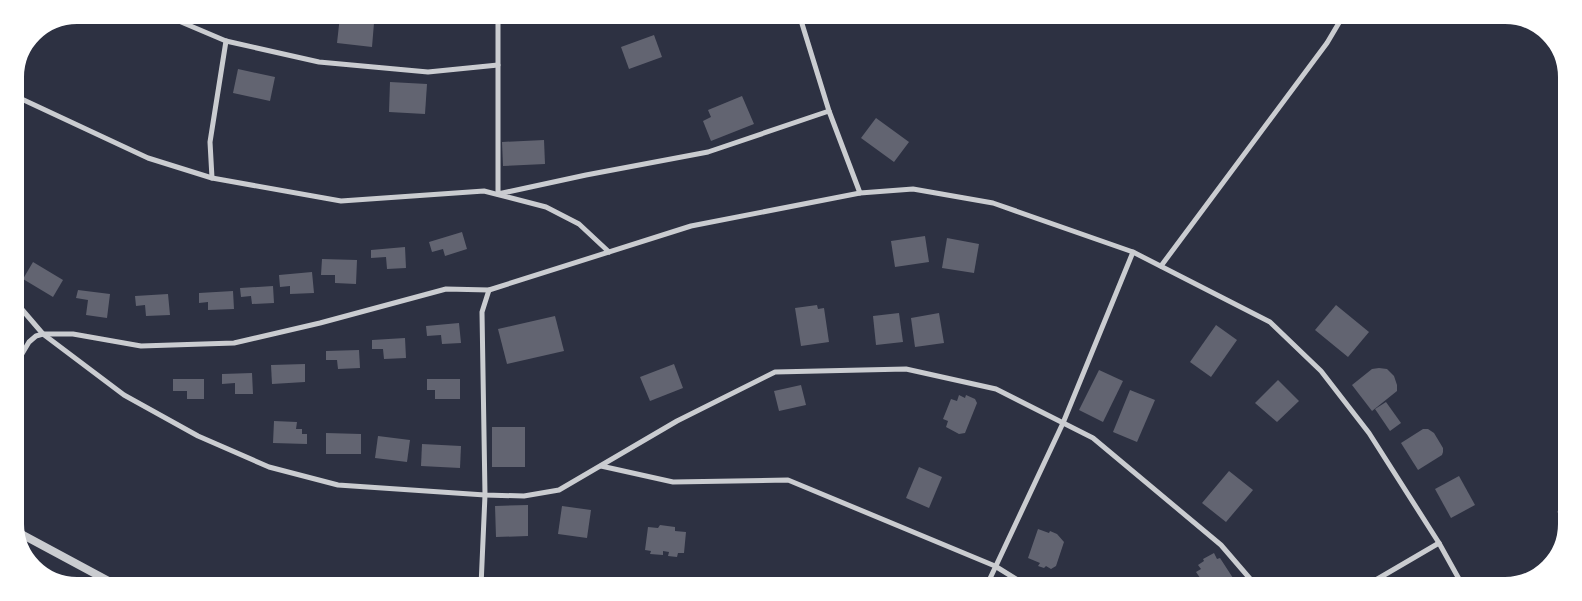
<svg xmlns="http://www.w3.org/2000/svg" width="1582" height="601" font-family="Barlow,sans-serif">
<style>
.building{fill:#626471}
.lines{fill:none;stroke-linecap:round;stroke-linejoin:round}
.minor{stroke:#caccd0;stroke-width:5}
.tertiary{stroke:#caccd0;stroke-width:8}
.rim{fill:none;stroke:#fff;stroke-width:6}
</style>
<rect width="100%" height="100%" fill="#2d3142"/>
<g class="building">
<polygon points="347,13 370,16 370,21 374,23 372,47 337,43 340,16 345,17"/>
<polygon points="654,35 662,57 629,69 621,47"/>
<polygon points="238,69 275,77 270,101 233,93"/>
<polygon points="390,82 427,84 425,114 389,112"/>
<polygon points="742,96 754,124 711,141 703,121 711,117 708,110"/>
<polygon points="876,118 909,142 894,162 861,138"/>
<polygon points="544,140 545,164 503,166 502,142"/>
<polygon points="462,232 467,249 445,256 443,249 432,252 429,242"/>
<polygon points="925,236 929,262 895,267 891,241"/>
<polygon points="947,238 979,244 974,273 942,268"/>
<polygon points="13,246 19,250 13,259"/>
<polygon points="405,247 406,268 387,269 386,257 371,258 371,250"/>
<polygon points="322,259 357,260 356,284 335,283 335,275 321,275"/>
<polygon points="33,262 63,280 53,297 23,279"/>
<polygon points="312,272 314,293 290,294 290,286 280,287 279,275"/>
<polygon points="273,286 274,303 252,304 251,296 241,297 240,288"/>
<polygon points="78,290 110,294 107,318 86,315 88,300 76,298"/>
<polygon points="233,291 234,309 208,310 208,302 199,303 199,293"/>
<polygon points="168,294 170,315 146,316 145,305 136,306 135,296"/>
<polygon points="817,305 818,309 824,308 829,342 801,346 795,308"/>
<polygon points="1336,305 1369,332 1348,357 1315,330"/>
<polygon points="899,313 903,342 876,345 873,316"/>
<polygon points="939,313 944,343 915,347 911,318"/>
<polygon points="555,316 564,351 507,364 498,329"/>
<polygon points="459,323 461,343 442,344 441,335 427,336 426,326"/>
<polygon points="1216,325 1237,340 1211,377 1190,362"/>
<polygon points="405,338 406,358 384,359 383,349 372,349 372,340"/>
<polygon points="359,350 360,368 338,369 337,360 326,360 326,351"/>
<polygon points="305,364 305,382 272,384 271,365"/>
<polygon points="674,364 683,388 650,401 640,377"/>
<polygon points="1379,368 1387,369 1394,376 1397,385 1397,391 1372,411 1352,385 1372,369"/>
<polygon points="1099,370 1123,381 1103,422 1079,410"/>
<polygon points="252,373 253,394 235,394 235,383 222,384 222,374"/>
<polygon points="173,379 204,379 204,399 187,399 187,391 173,391"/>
<polygon points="427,379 460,379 460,399 435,399 435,390 427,390"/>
<polygon points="1278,380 1299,401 1277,422 1255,403"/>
<polygon points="801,385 806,405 779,411 774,391"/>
<polygon points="1130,390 1155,400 1137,442 1113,432"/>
<polygon points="959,395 965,398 966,395 975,399 977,403 965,433 959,434 946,427 948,421 943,419 951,399 957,401"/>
<polygon points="1386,402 1401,423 1390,431 1375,409"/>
<polygon points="274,421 297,422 296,429 302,429 302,434 307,434 307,444 273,443"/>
<rect x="492" y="427" width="33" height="40"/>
<polygon points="1423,429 1428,429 1434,433 1443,448 1443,452 1442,455 1418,470 1401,443"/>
<polygon points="326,433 361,434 361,454 326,454"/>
<polygon points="378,436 410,440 407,462 375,458"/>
<polygon points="422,444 461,446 460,468 421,466"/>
<polygon points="919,467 942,477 929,508 906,498"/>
<polygon points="1229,471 1253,490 1226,522 1202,503"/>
<polygon points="1459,476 1475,505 1451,518 1435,489"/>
<polygon points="1566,501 1566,519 1557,512"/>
<polygon points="528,505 528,536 496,537 495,506"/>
<polygon points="562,506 591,510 587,538 558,534"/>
<polygon points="660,525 675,527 675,531 686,532 684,553 678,553 677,557 668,556 669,552 663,551 663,555 650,554 651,551 645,550 648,527 658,528"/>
<polygon points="1038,529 1049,533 1050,531 1057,534 1064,542 1056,566 1051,569 1046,566 1044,568 1038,566 1040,563 1028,558"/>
<polygon points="1214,553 1217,559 1220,558 1233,578 1229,581 1234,588 1207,588 1196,572 1201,569 1198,565 1204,561 1203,559"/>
</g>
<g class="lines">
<g class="minor">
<polyline points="160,13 226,41 319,62 428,72 498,65"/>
<polyline points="498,14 498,194 586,175 708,152 829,111 860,193"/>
<polyline points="799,14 829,111"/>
<polyline points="13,95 148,158 212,178 341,201 484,191 546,207 579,224 609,252"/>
<polyline points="212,178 210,142 226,41"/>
<polyline points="1161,266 1327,43 1343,16"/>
<polyline points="13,299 43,334 124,395 198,436 269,467 338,485 485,495 524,496 559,490 677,421 775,372 906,369 996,389 1093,438 1221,545 1258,588"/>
<polyline points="13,369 29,342 36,336 43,334 73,334 141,346 234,343 320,323 446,289 489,290 691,226 860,193 913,189 993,203 1133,252 1270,322 1321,371 1369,433 1439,543 1464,588"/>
<polyline points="601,466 673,482 788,480 995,566 1029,587"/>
<polyline points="481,586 485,495 482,312 489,290"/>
<polyline points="986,587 1063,423 1133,252"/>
<polyline points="1362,588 1439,543"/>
</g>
<polyline class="tertiary" points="13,527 23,535 116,585"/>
</g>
<path d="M0 0H1582V601H0ZM77 21H1505A56 56 0 0 1 1561 77V524A56 56 0 0 1 1505 580H77A56 56 0 0 1 21 524V77A56 56 0 0 1 77 21Z" fill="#fff" fill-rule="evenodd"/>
<path class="rim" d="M77 21H1505A56 56 0 0 1 1561 77V524A56 56 0 0 1 1505 580H77A56 56 0 0 1 21 524V77A56 56 0 0 1 77 21Z"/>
</svg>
